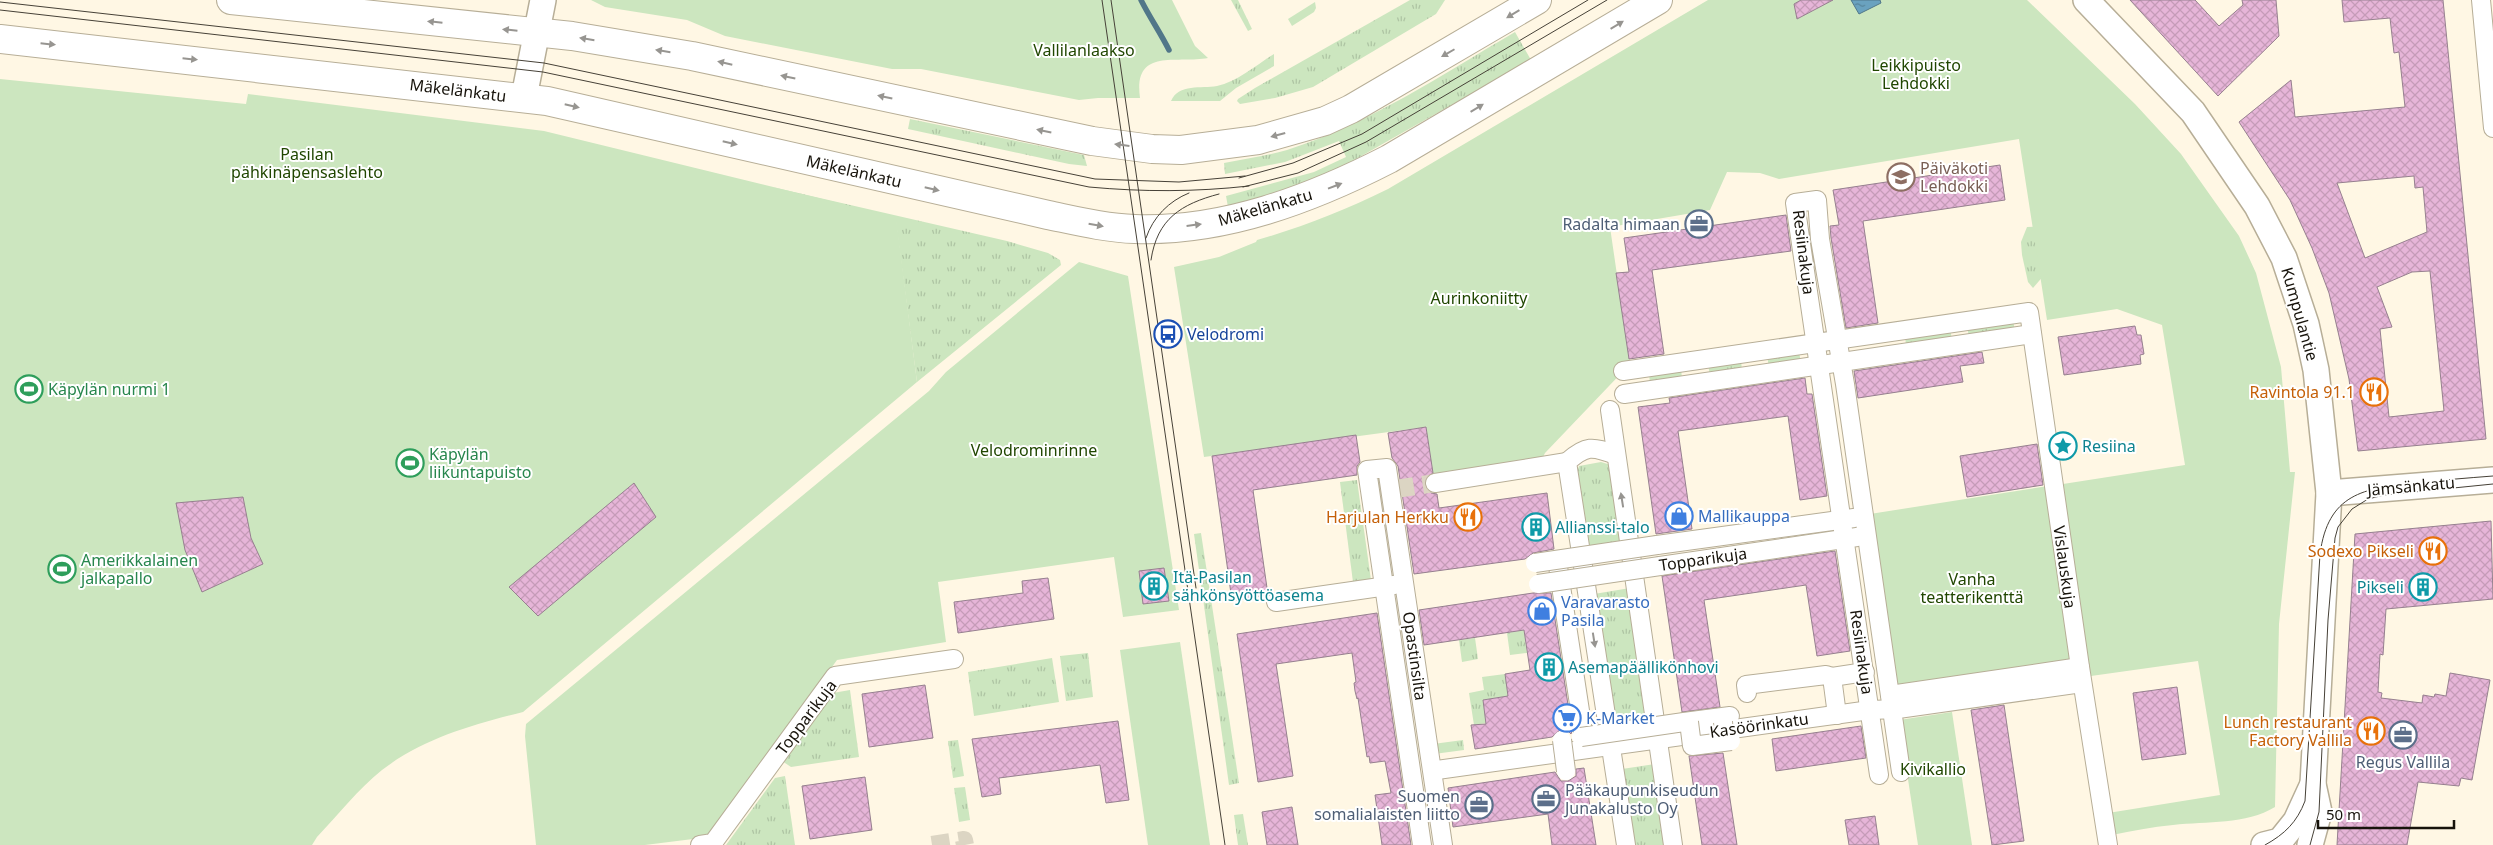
<svg xmlns="http://www.w3.org/2000/svg" width="2493" height="845" font-family="'Noto Sans',sans-serif">
<style>
.grass{fill:url(#grass-tufts)}
.park{fill:#cce6bf}
.water{fill:url(#water-ripples);stroke:#517789}
.lines{fill:none;stroke-linecap:round;stroke-linejoin:round}
.stream{stroke:#517789;stroke-width:5.5}
.building{fill:url(#building-cross-hatch);stroke:#96808f;fill-rule:evenodd}
.street-tunnel{stroke:#dcd5c3;stroke-width:18;stroke-dasharray:18 9;stroke-linecap:butt}
.street-casing{stroke:#b7ae97;stroke-width:20}
.secondary-casing{stroke:#b7ae97;stroke-width:28}
.primary-casing{stroke:#b7ae97;stroke-width:30}
.street{stroke:#fff;stroke-width:18}
.secondary{stroke:#fff;stroke-width:25}
.primary{stroke:#fff;stroke-width:28}
.tram{stroke:#464137;stroke-width:1}
.street-bridge-casing{stroke:#b7ae97;stroke-width:20;stroke-linecap:butt}
.street-bridge{stroke:#fff;stroke-width:18}
.oneway{fill:#979591}
.labels{text-anchor:middle;stroke-width:4;stroke-linejoin:round;paint-order:stroke}
.park-label{font-size:16px;fill:#204600;stroke:#fff}
.street-label{font-size:16px;fill:#17130b;stroke:#fff}
.education-label{font-size:16px;fill:#785e54;stroke:#fff;text-anchor:start}
.service-label{font-size:16px;fill:#4e5e75;stroke:#fff;text-anchor:end}
.transit-label{font-size:16px;fill:#164399;stroke:#fff;text-anchor:start}
.leisure-label{font-size:16px;fill:#27864d;stroke:#fff;text-anchor:start}
.food-label{font-size:16px;fill:#c56008;stroke:#fff;text-anchor:end}
.culture-label{font-size:16px;fill:#0d838f;stroke:#fff;text-anchor:start}
.shop-label{font-size:16px;fill:#366cbe;stroke:#fff;text-anchor:start}
</style>
<defs>
<pattern id="grass-tufts" width="24" height="20" patternUnits="userSpaceOnUse" patternTransform="scale(1.25)"><rect width="24" height="20" fill="#cce6bf"/><path d="M3 7l-1-3M5 7V3M7 7l1-3M15 17l-1-3M17 17v-4M19 17l1-3" fill="none" stroke="#aec4a3"/></pattern>
<pattern id="water-ripples" width="26" height="14" patternUnits="userSpaceOnUse" patternTransform="scale(1.25)"><rect width="26" height="14" fill="#6aa2bf"/><path d="M2 4q2-2 4 0t4 0M15 11q2-2 4 0t4 0" fill="none" stroke="#568399"/></pattern>
<pattern id="building-cross-hatch" width="8" height="8" patternUnits="userSpaceOnUse" patternTransform="scale(1.25)"><rect width="8" height="8" fill="#e6b5d8"/><path d="M0 0l8 8M0 8l8-8" fill="none" stroke="#c59bb8"/></pattern>
</defs>
<rect width="100%" height="100%" fill="#fff7e4"/>
<g class="grass">
<polygon points="1231,0 1238,0 1252,29 1248,31"/>
<polygon points="1410,0 1445,0 1436,14 1313,87 1275,98 1240,104 1237,101 1238,99 1255,88"/>
<polygon points="1315,2 1316,8 1314,12 1292,26 1288,19"/>
<path d="M1515,32L1531,60L1349,163L1301,186L1228,207L1226,196L1314,172L1346,157L1339,141L1285,162L1225,174L1224,163C1245,159 1266,156 1287,150C1369,124 1441,75 1515,32Z"/>
<path d="M1274,54V66L1236,88L1220,101H1171C1179,83 1201,89 1217,86C1237,82 1256,65 1274,54Z"/>
<polygon points="910,119 1084,155 1087,166 1069,164 908,129"/>
<polygon points="772,187 1007,241 1048,253 1060,260 1061,265 917,382 896,222"/>
<polygon points="2049,226 2045,274 2033,288 2028,282 2022,255 2021,242 2027,227"/>
<polygon points="2013,320 2015,331 1969,337 1967,326"/>
<polygon points="1950,328 1952,340 1906,346 1905,335"/>
<polygon points="1799,352 1801,363 1769,367 1767,356"/>
<polygon points="1741,360 1742,371 1710,375 1708,365"/>
<polygon points="1681,368 1682,379 1650,384 1649,373"/>
<polygon points="1601,462 1611,465 1622,543 1587,548 1576,476 1579,466"/>
<polygon points="1357,480 1371,580 1353,582 1340,482"/>
<polygon points="1201,533 1239,783 1229,785 1194,534"/>
<polygon points="1630,588 1650,720 1613,725 1594,594"/>
<polygon points="1524,630 1527,653 1510,655 1507,633"/>
<polygon points="1475,638 1478,659 1462,662 1459,640"/>
<polygon points="1088,653 1093,697 1066,701 1060,656"/>
<polygon points="1052,658 1059,702 974,716 968,672"/>
<polygon points="1505,674 1508,696 1483,700 1486,723 1474,725 1469,693 1484,690 1482,677"/>
<polygon points="850,690 859,757 791,767 779,759 833,693"/>
<polygon points="958,740 964,776 953,778 948,741"/>
<polygon points="1463,740 1464,750 1434,754 1433,744"/>
<polygon points="1655,764 1667,845 1635,845 1622,769"/>
<polygon points="785,776 795,845 726,845 775,778"/>
<polygon points="965,787 970,820 959,822 954,788"/>
<polygon points="1243,814 1248,845 1238,845 1234,815"/>
</g>
<g class="park">
<path d="M591,0H1172L1195,46L1208,58C1176,64 1133,47 1140,98H1098L1079,100L921,69H892L725,36L687,20L605,7Z"/>
<path d="M1708,0H2027L2135,104L2181,154L2239,236L2256,273L2281,367L2290,472H2295L2279,624L2275,807C2246,825 2207,821 2173,825C2152,827 2132,831 2112,835L2108,813L2220,795L2198,661L2091,676L2087,662L2063,484L2185,465L2162,325L2117,309L2047,320L2019,139L1779,179L1760,173L1727,172L1710,210L1610,227L1630,364L1545,453L1542,459L1433,475L1426,427L1204,457L1174,267L1219,257L1256,242L1257,240C1303,227 1345,210 1388,189Z"/>
<path d="M0,79L246,104L248,94L544,131L896,217L917,382L523,712C472,725 424,738 382,770C358,789 338,815 317,837L312,845H0Z"/>
<polygon points="1079,262 1128,276 1179,610 1123,617 1114,557 938,582 946,642 837,660 709,837 645,845 536,845 525,736 526,724 929,391 946,372"/>
<polygon points="2048,486 2073,661 1895,690 1870,514"/>
<polygon points="1180,642 1210,845 1148,845 1120,650"/>
<polygon points="1952,712 1972,845 1918,845 1899,720"/>
</g>
<polygon class="water" points="1851,0 1880,0 1881,3 1859,14"/>
<g class="lines">
<path class="stream" d="M1141,0C1150,18 1160,32 1169,50"/>
</g>
<g class="building">
<polygon points="1801,0 1833,0 1797,19 1794,4"/>
<polygon points="2130,0 2195,0 2219,26 2243,5 2242,0 2276,0 2279,36 2218,96"/>
<path d="M2342,0H2443L2486,439L2358,451L2349,379L2329,293L2312,248L2290,200L2239,122L2291,80L2295,117L2405,107L2399,52L2394,53L2390,18L2344,22ZM2414,176L2415,188L2423,187L2427,232L2365,258L2337,183ZM2430,271L2444,411L2389,417L2380,329L2392,327L2377,287L2412,272Z"/>
<polygon points="2000,165 2005,200 1863,221 1878,323 1846,328 1831,238 1830,226 1839,225 1833,190"/>
<polygon points="1786,215 1791,251 1652,270 1664,354 1629,359 1616,273 1629,272 1624,238"/>
<polygon points="2135,326 2137,335 2141,335 2144,354 2140,355 2141,364 2064,375 2058,337"/>
<polygon points="1982,352 1984,363 1960,366 1963,382 1858,398 1854,371"/>
<polygon points="1805,378 1807,394 1812,394 1827,496 1800,500 1788,416 1678,431 1692,529 1656,534 1638,407 1670,403 1669,398"/>
<polygon points="1426,427 1433,473 1425,479 1425,485 1431,493 1437,494 1439,508 1547,493 1554,549 1533,553 1525,559 1414,574 1398,466 1392,458 1388,433"/>
<polygon points="1356,435 1360,462 1357,466 1357,475 1253,490 1268,595 1232,601 1212,456"/>
<polygon points="2037,444 2043,485 1967,497 1960,456"/>
<polygon points="634,483 656,517 538,616 509,587"/>
<polygon points="243,497 251,538 263,564 202,592 185,550 176,503"/>
<polygon points="2491,521 2493,599 2386,609 2383,655 2380,654 2378,692 2382,693 2381,698 2422,703 2423,695 2434,697 2435,694 2446,696 2450,673 2490,680 2472,780 2461,778 2459,786 2418,782 2407,845 2337,845 2355,534"/>
<polygon points="1835,551 1850,651 1817,656 1806,585 1704,600 1720,707 1682,712 1662,576"/>
<polygon points="1164,568 1169,601 1143,604 1139,571"/>
<polygon points="1048,578 1054,619 958,633 954,602 1023,593 1022,581"/>
<polygon points="1533,593 1551,593 1572,731 1571,734 1567,730 1560,730 1552,737 1475,749 1471,725 1486,724 1483,700 1508,696 1505,674 1530,670 1524,630 1424,645 1419,610"/>
<polygon points="1377,613 1411,845 1382,845 1375,795 1391,793 1385,761 1370,763 1369,756 1367,757 1358,698 1357,699 1355,691 1354,683 1356,682 1352,653 1276,664 1293,776 1258,782 1237,634"/>
<polygon points="925,685 933,738 869,747 862,694"/>
<polygon points="2177,687 2186,754 2142,760 2133,693"/>
<polygon points="2004,705 2024,841 1992,845 1971,710"/>
<polygon points="1118,721 1129,800 1106,803 1100,765 999,778 1001,794 982,797 972,739"/>
<polygon points="1861,726 1866,758 1776,771 1772,739"/>
<polygon points="1723,753 1737,845 1702,845 1689,756"/>
<polygon points="1584,768 1596,845 1552,845 1548,814 1453,827 1448,788 1555,772 1561,781 1568,781 1576,776 1576,769"/>
<polygon points="865,777 872,830 810,839 802,786"/>
<polygon points="1292,807 1298,845 1267,845 1262,812"/>
<polygon points="1875,816 1879,845 1849,845 1845,820"/>
</g>
<g class="lines">
<g class="street-tunnel">
<polyline points="1396,489 1435,483"/>
<polyline points="932,845 964,840 965,845"/>
</g>
<g class="street-casing">
<g id="street">
<polyline points="2481,0 2493,128"/>
<polyline points="1623,371 2029,312 2080,667 2108,845"/>
<polyline points="1624,394 2032,334"/>
<polyline points="1610,410 1673,845"/>
<path d="M1616,455C1592,446 1586,445 1567,462L1626,845"/>
<polyline points="1435,483 1567,462"/>
<polyline points="1657,545 1854,518"/>
<polyline points="1557,560 1584,737"/>
<polyline points="1660,566 1857,537"/>
<polyline points="1276,602 1394,585"/>
<polyline points="1832,677 1865,672"/>
<polyline points="1747,693 1746,685 1826,675 1832,677 1837,715"/>
<polyline points="1890,695 2080,667"/>
<polyline points="1684,722 1730,716"/>
<polyline points="1437,770 1870,710 1898,709 2082,683"/>
<polyline points="1879,775 1795,203 1817,200 1820,239 1845,384 1901,772"/>
<polyline points="700,845 713,843 835,676 954,659"/>
<polyline points="1422,845 1367,470 1387,468 1443,845"/>
</g>
</g>
<g class="secondary-casing">
<g id="secondary">
<polyline points="2086,0 2193,112 2257,206 2284,258 2306,324 2316,370 2329,493 2313,784 2319,812 2310,845"/>
<polyline points="524,97 543,0"/>
<polyline points="2329,493 2493,480"/>
<polyline points="2264,845 2280,841 2296,821 2313,784"/>
</g>
</g>
<g class="primary-casing">
<g id="primary">
<polyline points="231,0 572,36 692,56 1092,141 1152,149 1181,150 1258,140 1325,121 1351,109 1537,0"/>
<path d="M0,39L547,101L1048,215C1077,221 1105,228 1135,229C1224,232 1311,199 1389,159L1658,0"/>
</g>
</g>
<use href="#street" class="street"/>
<use href="#secondary" class="secondary"/>
<use href="#primary" class="primary"/>
<g class="tram">
<polyline points="1102,0 1225,845"/>
<polyline points="1111,0 1196,588"/>
<polyline points="0,2 544,63 1095,179 1179,182 1245,176"/>
<path d="M0,10L543,72L1089,187C1143,192 1195,192 1249,186"/>
<polyline points="1239,178 1293,163 1362,134 1588,0"/>
<polyline points="1243,187 1298,173 1366,142 1607,0"/>
<path d="M1146,238C1153,217 1169,201 1189,193"/>
<path d="M1151,260C1157,219 1181,204 1219,194"/>
<path d="M2265,845C2285,834 2297,822 2305,801L2320,554C2328,494 2363,488 2416,483C2442,480 2467,478 2493,476"/>
<polyline points="2310,845 2319,812 2328,620 2335,538 2338,527 2352,509 2368,499 2384,495 2493,484"/>
</g>
<g class="street-bridge-casing">
<g id="street-bridge">
<polyline points="1535,563 1657,545"/>
<polyline points="1538,584 1660,566"/>
<polyline points="1689,722 1692,746 1731,741"/>
<polyline points="1723,722 1725,741"/>
<polyline points="1581,737 1684,722"/>
<polyline points="1562,740 1566,771"/>
</g>
</g>
<use href="#street-bridge" class="street-bridge"/>
</g>
<defs><path id="oneway-solid" d="M-6-.8H1V-3.2L6.5 0L1 3.2V.8H-6Z" transform="scale(1.25)"/></defs>
<g class="oneway">
<use href="#oneway-solid" transform="translate(1513 14) rotate(149)"/>
<use href="#oneway-solid" transform="translate(435 22) rotate(-174)"/>
<use href="#oneway-solid" transform="translate(1617 25) rotate(-31)"/>
<use href="#oneway-solid" transform="translate(510 30) rotate(-174)"/>
<use href="#oneway-solid" transform="translate(587 39) rotate(-171)"/>
<use href="#oneway-solid" transform="translate(48 44) rotate(6)"/>
<use href="#oneway-solid" transform="translate(663 51) rotate(-171)"/>
<use href="#oneway-solid" transform="translate(1448 53) rotate(150)"/>
<use href="#oneway-solid" transform="translate(190 59) rotate(6)"/>
<use href="#oneway-solid" transform="translate(725 63) rotate(-167)"/>
<use href="#oneway-solid" transform="translate(788 77) rotate(-168)"/>
<use href="#oneway-solid" transform="translate(885 97) rotate(-168)"/>
<use href="#oneway-solid" transform="translate(572 106) rotate(13)"/>
<use href="#oneway-solid" transform="translate(1477 108) rotate(-31)"/>
<use href="#oneway-solid" transform="translate(1044 131) rotate(-168)"/>
<use href="#oneway-solid" transform="translate(1278 135) rotate(165)"/>
<use href="#oneway-solid" transform="translate(730 143) rotate(13)"/>
<use href="#oneway-solid" transform="translate(1122 145) rotate(-173)"/>
<use href="#oneway-solid" transform="translate(1335 186) rotate(-21)"/>
<use href="#oneway-solid" transform="translate(932 189) rotate(13)"/>
<use href="#oneway-solid" transform="translate(1096 225) rotate(10)"/>
<use href="#oneway-solid" transform="translate(1194 225) rotate(-7)"/>
<use href="#oneway-solid" transform="translate(1622 500) rotate(-99)"/>
<use href="#oneway-solid" transform="translate(1594 640) rotate(81)"/>
</g>
<defs>
<g id="school-ring" transform="scale(1.4375)"><circle r="9.5" fill="#fff" stroke="#8d6e63" stroke-width="1.5"/><path d="M0-5L7-2L0 1L-7-2ZM-4 1L0 2.5L4 1V4Q0 6-4 4Z" fill="#8d6e63"/></g>
<g id="office-ring" transform="scale(1.4375)"><circle r="9.5" fill="#fff" stroke="#5c6f8a" stroke-width="1.5"/><path d="M-6-3h4V-5.5h4V-3h4V5H-6ZM-1-4.5V-3h2v-1.5ZM-6 0V1H6V0Z" fill="#5c6f8a"/></g>
<g id="bus-ring" transform="scale(1.4375)"><circle r="9.5" fill="#fff" stroke="#1a4fb4" stroke-width="1.5"/><path d="M-5-6H5V4H4V6H2V4H-2V6H-4V4H-5ZM-3.5-4V0h7V-4ZM-3.5 1.2v1.5H-2V1.2ZM2 1.2v1.5H3.5V1.2Z" fill="#1a4fb4"/></g>
<g id="stadium-ring" transform="scale(1.4375)"><circle r="9.5" fill="#fff" stroke="#2e9e5b" stroke-width="1.5"/><path d="M0-5a6.5 5 0 1 0 0 10a6.5 5 0 1 0 0-10ZM-3.5-1.8h7v3.6h-7Z" fill="#2e9e5b"/></g>
<g id="restaurant-ring" transform="scale(1.4375)"><circle r="9.5" fill="#fff" stroke="#e8710a" stroke-width="1.5"/><path d="M-5-6h1v4h1v-4h1v4h1v-4h1v5L-1.5 .5V6h-2V.5L-5-1ZM5-6V6H3V1.5H1.5Q1.5-4 5-6Z" fill="#e8710a"/></g>
<g id="sight-ring" transform="scale(1.4375)"><circle r="9.5" fill="#fff" stroke="#0f9aa8" stroke-width="1.5"/><path d="M0-6L1.8-2.2L6-1.7L2.9 1.2L3.7 5.4L0 3.3L-3.7 5.4L-2.9 1.2L-6-1.7L-1.8-2.2Z" fill="#0f9aa8"/></g>
<g id="shop-ring" transform="scale(1.4375)"><circle r="9.5" fill="#fff" stroke="#3f7fe0" stroke-width="1.5"/><path d="M-5-2.5h2.3a2.7 3.5 0 0 1 5.4 0H5L5.5 6h-11ZM-1.5-2.5h3a1.5 2.3 0 0 0-3 0Z" fill="#3f7fe0"/></g>
<g id="building-ring" transform="scale(1.4375)"><circle r="9.5" fill="#fff" stroke="#0f9aa8" stroke-width="1.5"/><path d="M-4-6H4V6H1V3H-1V6H-4ZM-2.5-4.3h1.7v1.8h-1.7ZM.8-4.3h1.7v1.8H.8ZM-2.5-1h1.7V.8h-1.7ZM.8-1h1.7V.8H.8Z" fill="#0f9aa8"/></g>
<g id="supermarket-ring" transform="scale(1.4375)"><circle r="9.5" fill="#fff" stroke="#3f7fe0" stroke-width="1.5"/><path d="M-6-5.5h2.5l.6 2H6L4.5 2H-2.5L-4.4-4H-6ZM-1.5 3.2a1.3 1.3 0 1 0 .1 0ZM3 3.2a1.3 1.3 0 1 0 .1 0Z" fill="#3f7fe0"/></g>
</defs>
<g fill-rule="evenodd">
<use href="#school-ring" x="1901" y="177"/>
<use href="#office-ring" x="1699" y="224"/>
<use href="#bus-ring" x="1168" y="334"/>
<use href="#stadium-ring" x="29" y="389"/>
<use href="#restaurant-ring" x="2374" y="392"/>
<use href="#sight-ring" x="2063" y="446"/>
<use href="#stadium-ring" x="410" y="463"/>
<use href="#shop-ring" x="1679" y="516"/>
<use href="#restaurant-ring" x="1468" y="517"/>
<use href="#building-ring" x="1536" y="527"/>
<use href="#restaurant-ring" x="2433" y="551"/>
<use href="#stadium-ring" x="62" y="569"/>
<use href="#building-ring" x="1154" y="586"/>
<use href="#building-ring" x="2423" y="587"/>
<use href="#shop-ring" x="1542" y="611"/>
<use href="#building-ring" x="1549" y="667"/>
<use href="#supermarket-ring" x="1567" y="718"/>
<use href="#restaurant-ring" x="2371" y="731"/>
<use href="#office-ring" x="2403" y="735"/>
<use href="#office-ring" x="1546" y="799"/>
<use href="#office-ring" x="1479" y="805"/>
</g>
<g class="labels">
<g class="park-label">
<text x="1084" y="56">Vallilanlaakso</text>
<text x="1916" y="71">Leikkipuisto<tspan x="1916" dy="18">Lehdokki</tspan></text>
<text x="307" y="160">Pasilan<tspan x="307" dy="18">pähkinäpensaslehto</tspan></text>
<text x="1479" y="304">Aurinkoniitty</text>
<text x="1034" y="456">Velodrominrinne</text>
<text x="1972" y="585">Vanha<tspan x="1972" dy="18">teatterikenttä</tspan></text>
<text x="1933" y="775">Kivikallio</text>
</g>
<g class="street-label">
<text transform="translate(458 90) rotate(7)" y="6">Mäkelänkatu</text>
<text transform="translate(854 171) rotate(13)" y="6">Mäkelänkatu</text>
<text transform="translate(1265 207) rotate(-16)" y="6">Mäkelänkatu</text>
<text transform="translate(1804 252) rotate(83)" y="6">Resiinakuja</text>
<text transform="translate(2300 314) rotate(74)" y="6">Kumpulantie</text>
<text transform="translate(2411 486) rotate(-5)" y="6">Jämsänkatu</text>
<text transform="translate(1703 559) rotate(-8)" y="6">Topparikuja</text>
<text transform="translate(2065 567) rotate(82)" y="6">Vislauskuja</text>
<text transform="translate(1862 652) rotate(82)" y="6">Resiinakuja</text>
<text transform="translate(1415 656) rotate(82)" y="6">Opastinsilta</text>
<text transform="translate(806 717) rotate(-53)" y="6">Topparikuja</text>
<text transform="translate(1759 725) rotate(-8)" y="6">Kasöörinkatu</text>
</g>
<g class="education-label">
<text x="1920" y="174">Päiväkoti<tspan x="1920" dy="18">Lehdokki</tspan></text>
</g>
<g class="service-label">
<text x="1680" y="230">Radalta himaan</text>
<text x="2403" y="768" text-anchor="middle">Regus Vallila</text>
<text x="1565" y="796" text-anchor="start">Pääkaupunkiseudun<tspan x="1565" dy="18">Junakalusto Oy</tspan></text>
<text x="1460" y="802">Suomen<tspan x="1460" dy="18">somalialaisten liitto</tspan></text>
</g>
<g class="transit-label">
<text x="1187" y="340">Velodromi</text>
</g>
<g class="leisure-label">
<text x="48" y="395">Käpylän nurmi 1</text>
<text x="429" y="460">Käpylän<tspan x="429" dy="18">liikuntapuisto</tspan></text>
<text x="81" y="566">Amerikkalainen<tspan x="81" dy="18">jalkapallo</tspan></text>
</g>
<g class="food-label">
<text x="2355" y="398">Ravintola 91.1</text>
<text x="1449" y="523">Harjulan Herkku</text>
<text x="2414" y="557">Sodexo Pikseli</text>
<text x="2352" y="728">Lunch restaurant<tspan x="2352" dy="18">Factory Vallila</tspan></text>
</g>
<g class="culture-label">
<text x="2082" y="452">Resiina</text>
<text x="1555" y="533">Allianssi-talo</text>
<text x="1173" y="583">Itä-Pasilan<tspan x="1173" dy="18">sähkönsyöttöasema</tspan></text>
<text x="2404" y="593" text-anchor="end">Pikseli</text>
<text x="1568" y="673">Asemapäällikönhovi</text>
</g>
<g class="shop-label">
<text x="1698" y="522">Mallikauppa</text>
<text x="1561" y="608">Varavarasto<tspan x="1561" dy="18">Pasila</tspan></text>
<text x="1586" y="724">K-Market</text>
</g>
</g>
<path d="M2318 820v8h136v-8" fill="none" stroke="#17130b" stroke-width="2.5"/>
<text x="2326" y="820" font-size="15" fill="#17130b" stroke="#ffffff" stroke-width="4" paint-order="stroke">50 m</text>
</svg>
